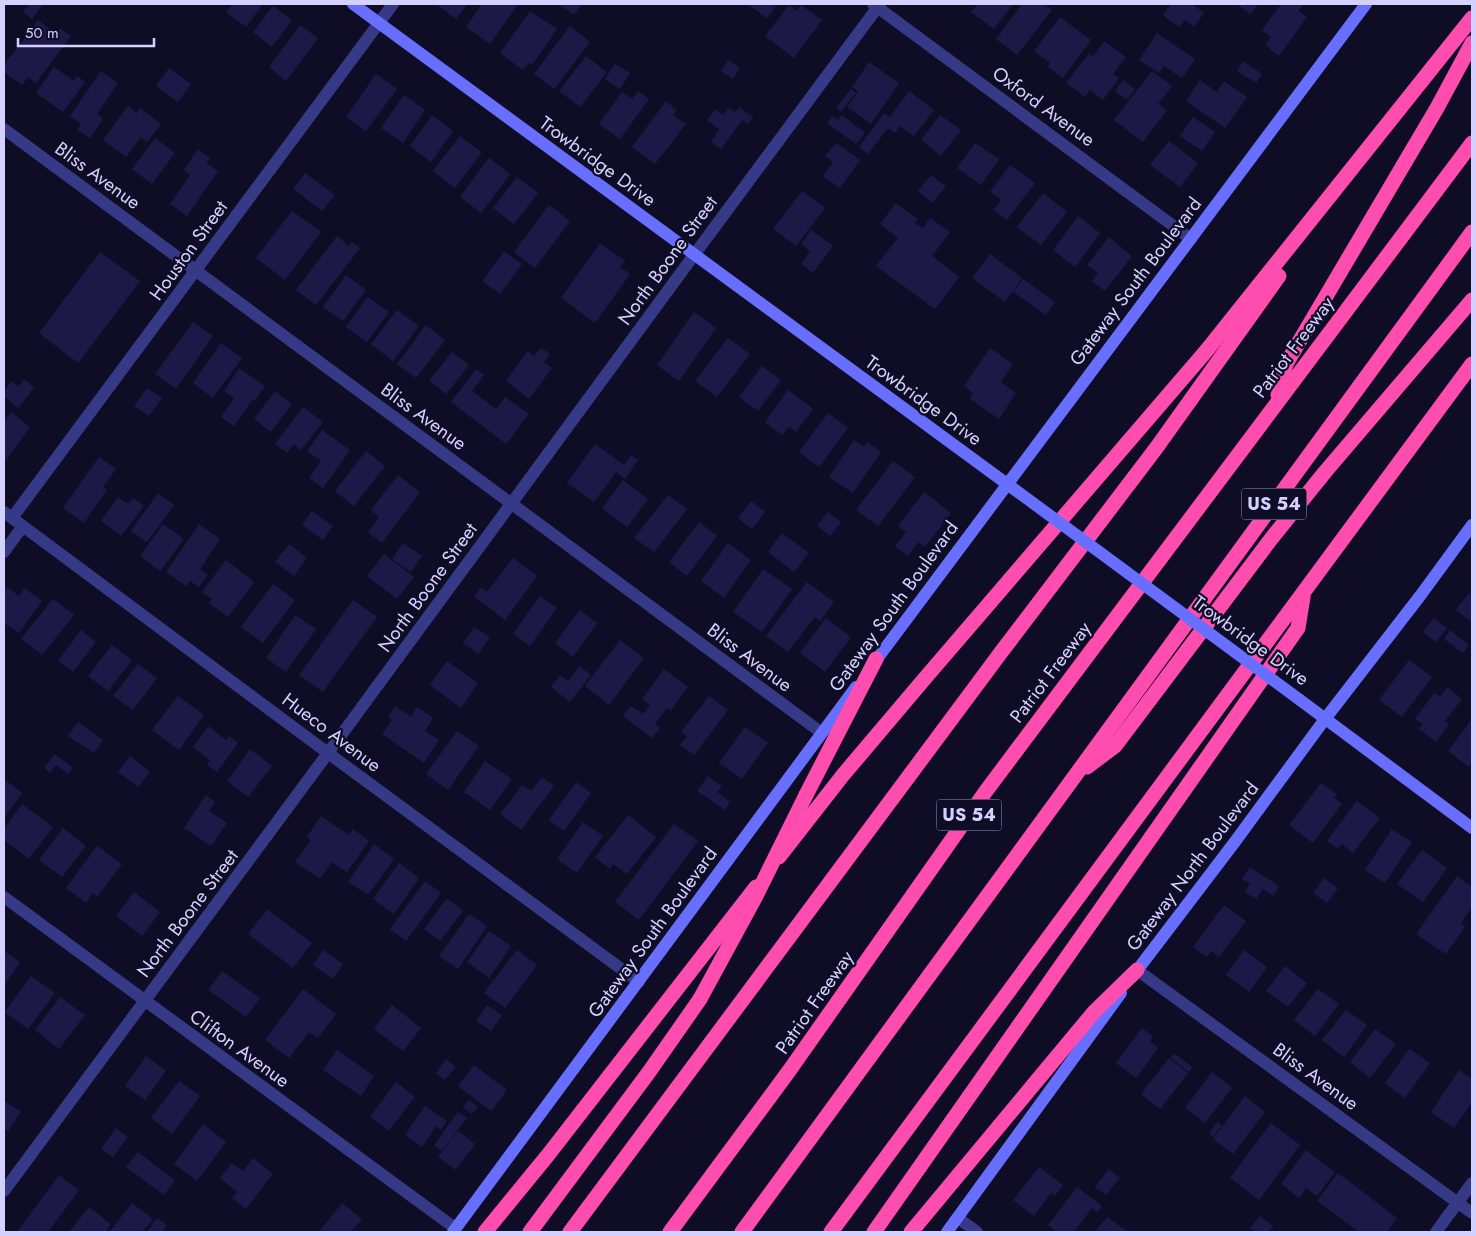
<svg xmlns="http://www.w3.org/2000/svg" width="1476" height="1236" font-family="Jost,sans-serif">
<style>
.building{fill:#1e1847}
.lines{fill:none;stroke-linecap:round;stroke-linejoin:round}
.minor{stroke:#363986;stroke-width:12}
.tertiary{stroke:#363986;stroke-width:12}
.secondary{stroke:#686fff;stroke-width:12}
.motorway{stroke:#ff4caf;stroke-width:15}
.secondary-bridge{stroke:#686fff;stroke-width:12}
.motorway-bridge{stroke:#ff4caf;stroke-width:15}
.labels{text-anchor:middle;stroke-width:4.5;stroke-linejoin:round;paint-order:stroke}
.shield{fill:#0f0d25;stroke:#9896be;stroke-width:1}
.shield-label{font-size:18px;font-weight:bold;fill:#d3d1ff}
.street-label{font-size:19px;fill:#d3d1ff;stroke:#0f0d25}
</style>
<rect width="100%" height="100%" fill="#0f0d25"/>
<g class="building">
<polygon points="29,4 43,4 32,19 23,12"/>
<polygon points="232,4 263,4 246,27 226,12"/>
<polygon points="436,4 468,4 456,19"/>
<polygon points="482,4 518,4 490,44 466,27"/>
<polygon points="558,4 582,4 574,15"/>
<polygon points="747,4 777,4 767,18"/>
<polygon points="978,4 1013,4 994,29 971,12"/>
<polygon points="1022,4 1043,4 1052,10 1017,55 996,39"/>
<polygon points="1171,4 1192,4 1204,13 1194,27 1185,20 1179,27 1163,15"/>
<polygon points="1236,4 1258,4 1251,14"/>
<polygon points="1281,4 1301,4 1303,5 1298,11 1307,17 1279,56 1265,45 1271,37 1262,30"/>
<polygon points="789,5 797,11 801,5 822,20 794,58 765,36"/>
<polygon points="273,6 292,20 272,47 253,32"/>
<polygon points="530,11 557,29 532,65 529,63 523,70 500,53"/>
<polygon points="1060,17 1091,40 1063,78 1048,67 1050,63 1034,51"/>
<polygon points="38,20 56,34 60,28 71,36 36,83 28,77 22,85 4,72 4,65"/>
<polygon points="300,25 318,38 286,81 269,67"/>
<polygon points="570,26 590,42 554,89 534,74"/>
<polygon points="1157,33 1195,59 1182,78 1164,66 1159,73 1139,60"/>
<polygon points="1104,41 1126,57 1113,74 1119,78 1103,100 1090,90 1085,97 1066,83 1089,53 1093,57"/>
<polygon points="586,56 607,72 580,107 559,91"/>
<polygon points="728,60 740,68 733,79 721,71"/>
<polygon points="1243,61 1262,74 1256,83 1237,71"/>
<polygon points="869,62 899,83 871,124 847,107 858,92 852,87"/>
<polygon points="615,64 630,73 620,89 605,79"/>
<polygon points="54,67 74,81 77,76 85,82 63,112 36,93"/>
<polygon points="169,68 191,84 178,102 156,86"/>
<polygon points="101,71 118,83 97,114 103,119 90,138 77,130 81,124 70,116"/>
<polygon points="1152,71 1172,86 1158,104 1167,110 1143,142 1114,120"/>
<polygon points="376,74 397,89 366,131 346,117"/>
<polygon points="1123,80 1135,89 1127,100 1115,91"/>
<polygon points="1200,80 1217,92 1224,81 1247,97 1225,128 1186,101"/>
<polygon points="851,89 856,93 841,112 836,108"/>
<polygon points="638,91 649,99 620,139 599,124 622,92 632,99"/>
<polygon points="909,91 934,110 914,136 900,126 895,133 888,128 868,154 859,147 884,113 890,117"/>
<polygon points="404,95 425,110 403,143 381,128"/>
<polygon points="666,101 677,110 673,115 686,124 655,164 632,147"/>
<polygon points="128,106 137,113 140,108 161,124 147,142 141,137 126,157 103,140"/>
<polygon points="739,107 753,117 748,124 742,120 721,149 711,142 719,129 707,120 715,109 723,115 728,108 735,112"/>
<polygon points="432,115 453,131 431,162 410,146"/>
<polygon points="842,115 865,133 856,144 827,123 832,116 838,120"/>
<polygon points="940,115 961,130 941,156 921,140"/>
<polygon points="1193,117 1215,132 1202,151 1180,136"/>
<polygon points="460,136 482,152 455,188 433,171"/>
<polygon points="155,138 175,153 152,184 132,169"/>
<polygon points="1169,141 1198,163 1180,187 1150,165"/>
<polygon points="836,143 860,160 840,188 823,176 833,162 825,156"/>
<polygon points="975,143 999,159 981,185 957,168"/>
<polygon points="198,149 210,158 206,163 218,171 187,216 170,204 190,175 184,170"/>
<polygon points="489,158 510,174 481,213 460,197"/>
<polygon points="1010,165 1035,183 1007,220 993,210 1001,200 990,192"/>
<polygon points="305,173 335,195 322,211 293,189"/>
<polygon points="931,175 946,186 933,203 918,191"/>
<polygon points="517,177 538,193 514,224 493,208"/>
<polygon points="802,191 825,208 796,246 773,229"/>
<polygon points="1043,193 1067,212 1041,245 1017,227"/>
<polygon points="896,203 918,219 915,223 923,228 930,218 950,232 932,256 959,277 935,309 876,266 898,238 880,224"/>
<polygon points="549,205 570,221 535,268 514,252"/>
<polygon points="292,211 321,232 285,280 256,258"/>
<polygon points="1078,216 1100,233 1075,267 1053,250"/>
<polygon points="811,230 833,246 813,273 801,264 810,251 801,244"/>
<polygon points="337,236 349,246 352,242 360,248 316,305 296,290"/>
<polygon points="1109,237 1132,256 1105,291 1092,281 1098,273 1087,265"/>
<polygon points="600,243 625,261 620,267 630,274 595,323 561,298"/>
<polygon points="504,251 522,264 500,294 482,281"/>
<polygon points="100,252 140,281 78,363 39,333"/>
<polygon points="990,254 1022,278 1005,302 972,278"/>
<polygon points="346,275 366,290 343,321 323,307"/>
<polygon points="1023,279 1055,302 1046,315 1013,292"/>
<polygon points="368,297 389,312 367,342 346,327"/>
<polygon points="397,310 419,326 393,361 371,344"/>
<polygon points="694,312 716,328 679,381 657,365"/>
<polygon points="193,322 213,336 176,389 155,374"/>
<polygon points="426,325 445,340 416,378 397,364"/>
<polygon points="728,338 750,354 717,397 695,381"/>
<polygon points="221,343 242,358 213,398 193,383"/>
<polygon points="541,348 550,354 544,362 552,368 529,399 506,381 528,351 534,356"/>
<polygon points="990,348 1013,364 1001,382 1016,393 999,419 970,399 973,393 964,386"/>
<polygon points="452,352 469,365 446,394 429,381"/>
<polygon points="762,366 781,380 758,411 739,397"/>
<polygon points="239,368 265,386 255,401 253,399 234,426 221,417 234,398 224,391"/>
<polygon points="476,369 484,375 472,391 496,409 505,397 529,414 506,444 451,402"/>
<polygon points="24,379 34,388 18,408 4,396 4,391 12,381 18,387"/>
<polygon points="147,388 162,398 149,416 134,406"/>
<polygon points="788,390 813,409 796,432 789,427 782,435 765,422"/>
<polygon points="275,391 292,404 271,432 254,419"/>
<polygon points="303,407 323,422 301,450 294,444 287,453 275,444"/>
<polygon points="11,412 30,427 5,462 4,461 4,422"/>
<polygon points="828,413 848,428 819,467 799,452"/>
<polygon points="322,430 350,450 323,488 309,478 321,461 307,451"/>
<polygon points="854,440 864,447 867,442 881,452 853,493 829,477"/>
<polygon points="595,444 624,465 631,455 638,460 625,479 616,472 594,502 567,483"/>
<polygon points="366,451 385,466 354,506 335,491"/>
<polygon points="99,457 116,469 103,487 107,490 84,523 63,508"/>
<polygon points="893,461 915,477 878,526 856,510"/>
<polygon points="398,475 420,492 382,543 368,532 379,517 371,510"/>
<polygon points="623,480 648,499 627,527 602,508"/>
<polygon points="924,492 951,513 925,547 919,542 908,556 895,546 906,532 898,526"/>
<polygon points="158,493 174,505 147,542 131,531"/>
<polygon points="668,495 687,509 654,552 634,538"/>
<polygon points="118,497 128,504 133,498 144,506 121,536 101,521"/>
<polygon points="751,501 765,512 752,529 738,518"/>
<polygon points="312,511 333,526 323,540 302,525"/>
<polygon points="828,512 841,522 830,536 817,526"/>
<polygon points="699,522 717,536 687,576 669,562"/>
<polygon points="163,524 184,539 160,571 140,556"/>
<polygon points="199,524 220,539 200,569 208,574 199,587 190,581 186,586 166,572"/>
<polygon points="782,533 809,553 794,572 768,552"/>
<polygon points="403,543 422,556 411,572 392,559"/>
<polygon points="728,543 751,560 724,598 701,581"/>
<polygon points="289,544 307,558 294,576 275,562"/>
<polygon points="384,554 414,577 397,599 367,576"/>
<polygon points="513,558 537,576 505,620 474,597 481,587 487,592"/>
<polygon points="226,560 254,582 228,617 209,603 212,599 202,592"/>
<polygon points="763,569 792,589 762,632 733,612"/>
<polygon points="807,582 834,602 820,621 815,617 788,652 766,636"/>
<polygon points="273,584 295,600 263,643 241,627"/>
<polygon points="4,585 19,596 24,588 42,601 19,633 4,623"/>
<polygon points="1469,593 1472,595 1472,622 1456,610"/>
<polygon points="540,596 557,608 530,646 513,634"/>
<polygon points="53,599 74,615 42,655 21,639"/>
<polygon points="353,600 377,617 323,692 299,675"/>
<polygon points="580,610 597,623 573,657 555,643"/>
<polygon points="295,615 316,629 286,672 266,658"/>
<polygon points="826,618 851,637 825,672 800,653"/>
<polygon points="1434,618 1447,628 1436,642 1423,632"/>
<polygon points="474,627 490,637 478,654 463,643"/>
<polygon points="81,630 96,642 73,672 58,661"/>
<polygon points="1450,630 1469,645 1463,653 1444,639"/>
<polygon points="620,640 644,658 609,705 585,686"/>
<polygon points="112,645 132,660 108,691 88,676"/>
<polygon points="1409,660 1432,677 1402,717 1379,700"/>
<polygon points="447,661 478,683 461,708 430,685"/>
<polygon points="138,664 157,678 133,710 113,696"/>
<polygon points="579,666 591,675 570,702 551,687 560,675 568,681"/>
<polygon points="664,669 688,687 671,710 667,708 655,724 660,728 652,738 623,716 631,706 643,714 650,705 642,699"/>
<polygon points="1447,687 1462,699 1445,721 1449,724 1436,742 1419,729 1423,724 1415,719 1434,693 1440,697"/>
<polygon points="178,696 204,715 179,750 152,730"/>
<polygon points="709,696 728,710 694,755 680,745 687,737 681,732"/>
<polygon points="395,706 411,717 417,707 433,718 425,731 439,740 424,763 382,734 392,720 388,717"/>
<polygon points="1472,719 1472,763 1469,767 1448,751"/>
<polygon points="78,722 103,740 94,753 68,736"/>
<polygon points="208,726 226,740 229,736 238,743 217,772 207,765 210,760 193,747"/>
<polygon points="745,727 768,743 742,779 719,763"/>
<polygon points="457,731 479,746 448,790 426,774"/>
<polygon points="250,749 272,766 248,797 227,781"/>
<polygon points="55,754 73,768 68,774 56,765 50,773 44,768"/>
<polygon points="130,756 150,772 138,787 118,772"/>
<polygon points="485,761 512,779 490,810 464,792"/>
<polygon points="708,776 722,786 717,792 730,802 725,810 697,791"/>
<polygon points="542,777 554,786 521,830 500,814 522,785 531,791"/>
<polygon points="4,779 22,793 4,818"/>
<polygon points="576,782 591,793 564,831 549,820"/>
<polygon points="1321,783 1337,794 1334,798 1342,804 1313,843 1289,825"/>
<polygon points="206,795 215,802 209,811 227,823 211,846 184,828"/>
<polygon points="1357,801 1380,818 1353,853 1342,844 1338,849 1327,841"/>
<polygon points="22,804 53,827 29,859 4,840 4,829"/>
<polygon points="628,815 656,837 627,874 613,864 610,869 595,857"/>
<polygon points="321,816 349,835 353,829 369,841 347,872 332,862 320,879 295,862 311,840 307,837"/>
<polygon points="583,822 603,836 577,873 557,859"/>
<polygon points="674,824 698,841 639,920 615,902"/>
<polygon points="63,828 86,846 62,877 39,860"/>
<polygon points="1392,829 1412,842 1385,883 1365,870"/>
<polygon points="374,844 394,859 368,895 348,882"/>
<polygon points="97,846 122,864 97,897 93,893 86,903 66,888"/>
<polygon points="1422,850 1447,868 1423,902 1397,884"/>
<polygon points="399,863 419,878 394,914 373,899"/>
<polygon points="1250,867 1279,886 1273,896 1263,889 1256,899 1245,892 1250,884 1242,879"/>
<polygon points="1457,876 1472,887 1472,907 1461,923 1465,927 1446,954 1416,934"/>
<polygon points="1324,878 1338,888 1327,903 1313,893"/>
<polygon points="425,881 441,893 406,941 390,929"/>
<polygon points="134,892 160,912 142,936 116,916"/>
<polygon points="447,898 463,911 440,941 424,929"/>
<polygon points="1224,905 1246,921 1219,957 1211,951 1207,957 1193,947"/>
<polygon points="267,909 312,943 293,968 248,934"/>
<polygon points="469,914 487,926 458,969 439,956"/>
<polygon points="489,931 511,946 489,978 467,962"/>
<polygon points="323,950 343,964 333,979 313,965"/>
<polygon points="517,950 537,965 505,1008 484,993"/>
<polygon points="1244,950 1267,967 1249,992 1226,975"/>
<polygon points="4,951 20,962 4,986"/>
<polygon points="1285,966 1307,983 1288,1007 1266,991"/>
<polygon points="222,971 260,998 246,1017 208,990"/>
<polygon points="31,976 55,993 28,1029 5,1012"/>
<polygon points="303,989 336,1014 318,1038 309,1032 289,1058 265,1040"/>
<polygon points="1318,989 1339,1004 1315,1036 1294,1020"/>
<polygon points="60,997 85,1015 59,1049 35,1030"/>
<polygon points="392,1005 421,1028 403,1051 374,1029"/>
<polygon points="487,1005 502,1015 491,1031 476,1021"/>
<polygon points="1346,1010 1367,1025 1344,1057 1322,1040"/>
<polygon points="1142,1028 1153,1037 1150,1041 1158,1048 1136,1078 1116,1063"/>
<polygon points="1375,1029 1396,1044 1370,1078 1350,1062"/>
<polygon points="1409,1049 1430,1063 1405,1098 1385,1083"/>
<polygon points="337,1050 374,1076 361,1096 323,1070"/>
<polygon points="1174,1053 1192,1067 1189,1072 1171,1058"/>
<polygon points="146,1056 166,1071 145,1100 125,1086"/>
<polygon points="1169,1058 1188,1073 1160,1109 1141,1094"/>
<polygon points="446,1059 456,1067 445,1080 436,1073"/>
<polygon points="474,1065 507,1090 491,1111 458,1086"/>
<polygon points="1459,1070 1472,1079 1472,1102 1454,1128 1431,1112"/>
<polygon points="1212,1072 1232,1088 1205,1123 1185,1108"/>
<polygon points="179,1081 200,1096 172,1134 151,1118"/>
<polygon points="396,1082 415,1097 389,1131 370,1117"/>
<polygon points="1245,1096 1265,1112 1233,1154 1213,1139"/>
<polygon points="469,1100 478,1107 472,1114 463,1107"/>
<polygon points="4,1101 21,1112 8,1131 4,1129"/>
<polygon points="425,1106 447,1121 441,1130 436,1126 422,1147 405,1135"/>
<polygon points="458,1112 467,1118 442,1151 434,1145"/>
<polygon points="1217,1122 1222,1125 1213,1137 1209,1133"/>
<polygon points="1271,1123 1300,1145 1259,1200 1230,1178"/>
<polygon points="203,1124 226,1142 197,1181 174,1164"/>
<polygon points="116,1128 128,1137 113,1157 101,1149"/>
<polygon points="458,1131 475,1144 456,1170 438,1157"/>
<polygon points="1306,1150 1335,1172 1317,1196 1306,1188 1299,1198 1281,1184"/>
<polygon points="138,1152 175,1180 164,1195 126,1167"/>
<polygon points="253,1158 273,1174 246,1209 232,1198 237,1192 220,1178 232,1163 243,1171"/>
<polygon points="1039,1167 1063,1185 1055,1196 1051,1193 1034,1216 1013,1200"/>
<polygon points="1109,1169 1120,1178 1106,1195 1095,1187"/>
<polygon points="1338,1173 1397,1218 1387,1232 1359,1232 1317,1201"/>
<polygon points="59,1175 79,1190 48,1232 17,1232"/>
<polygon points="1077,1187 1102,1206 1097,1212 1092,1208 1074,1232 1057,1232 1048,1225"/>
<polygon points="132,1203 153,1219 142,1232 113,1232 111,1230"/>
<polygon points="342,1203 362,1219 351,1232 319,1232"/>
<polygon points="89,1207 111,1224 105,1232 69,1232"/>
<polygon points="1260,1216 1273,1226 1268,1232 1255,1232 1250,1228"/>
<polygon points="1107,1217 1128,1232 1095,1232"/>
<polygon points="157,1218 167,1225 162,1232 147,1232"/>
</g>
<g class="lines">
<g class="minor">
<polyline points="873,4 1191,239"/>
<polyline points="4,129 822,733"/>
<polyline points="694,255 880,4"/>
<polyline points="12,518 393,4"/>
<polyline points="4,552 23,526"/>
<polyline points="4,897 455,1228"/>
<polyline points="1137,970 1472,1213"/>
<polyline points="4,1191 328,753 639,982"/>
<polyline points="958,1218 977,1232"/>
<polyline points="1436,1232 1472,1183"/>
</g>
<polyline class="tertiary" points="4,512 328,753 694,255"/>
<g class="secondary">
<polyline points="353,4 1033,503"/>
<polyline points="871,667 1366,4"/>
<polyline points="1300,700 1472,828"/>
<polyline points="1132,977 1234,843 1325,719 1420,596 1472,525"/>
<polyline points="453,1232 856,687"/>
<polyline points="947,1232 1121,993"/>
</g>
<g class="motorway">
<polyline points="1278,395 1286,364 1437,108 1472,43"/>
<polyline points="1087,767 1115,746 1271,539 1325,472 1472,300"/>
<polyline points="806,795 876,659"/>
<polyline points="779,857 843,775 926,677 1207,350 1472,18"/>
<polyline points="485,1232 548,1155 756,887"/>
<polyline points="530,1232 649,1072 700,999"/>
<polyline points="570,1232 999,655 1157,447 1279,276"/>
<polyline points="670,1232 789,1071 986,791 1472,143"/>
<polyline points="742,1232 1472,232"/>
<polyline points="831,1232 1472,364"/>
<polyline points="874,1232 1298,628 1303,597"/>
<polyline points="911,1232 1094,1012 1137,970"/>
</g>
<polyline class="secondary-bridge" points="1033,503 1300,700"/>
<polyline class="motorway-bridge" points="700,999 756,896 806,795"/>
</g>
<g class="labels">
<g class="shield">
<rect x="1241.5" y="488.5" width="65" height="31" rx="4"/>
<rect x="936.5" y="799.5" width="65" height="31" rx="4"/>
</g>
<g class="shield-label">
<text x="1274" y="510">US 54</text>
<text x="969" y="821">US 54</text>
</g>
<g class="street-label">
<text transform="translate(1044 106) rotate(36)" y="7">Oxford Avenue</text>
<text transform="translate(598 161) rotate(36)" y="7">Trowbridge Drive</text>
<text transform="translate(98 175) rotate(36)" y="7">Bliss Avenue</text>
<text transform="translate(188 250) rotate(-54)" y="7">Houston Street</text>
<text transform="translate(667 260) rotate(-54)" y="7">North Boone Street</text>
<text transform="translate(1135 281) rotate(-53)" y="7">Gateway South Boulevard</text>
<text transform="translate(1293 347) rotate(-53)" y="7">Patriot Freeway</text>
<text transform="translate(924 400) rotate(36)" y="7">Trowbridge Drive</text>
<text transform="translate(424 416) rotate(36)" y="7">Bliss Avenue</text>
<text transform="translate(427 587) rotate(-54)" y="7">North Boone Street</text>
<text transform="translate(893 606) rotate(-54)" y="7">Gateway South Boulevard</text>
<text transform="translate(1251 640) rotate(36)" y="7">Trowbridge Drive</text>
<text transform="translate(750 657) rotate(37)" y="7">Bliss Avenue</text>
<text transform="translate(1050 672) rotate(-53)" y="7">Patriot Freeway</text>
<text transform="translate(332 732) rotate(37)" y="7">Hueco Avenue</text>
<text transform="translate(1192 866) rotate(-53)" y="7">Gateway North Boulevard</text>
<text transform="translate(187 913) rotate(-53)" y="7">North Boone Street</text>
<text transform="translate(652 932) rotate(-54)" y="7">Gateway South Boulevard</text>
<text transform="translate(814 1002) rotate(-55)" y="7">Patriot Freeway</text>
<text transform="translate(240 1048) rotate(36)" y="7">Clifton Avenue</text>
<text transform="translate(1316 1076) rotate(36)" y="7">Bliss Avenue</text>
</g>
</g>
<rect width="1476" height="1236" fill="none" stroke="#d3d1ff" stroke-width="10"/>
<path d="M18 38v8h136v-8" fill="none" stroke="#d3d1ff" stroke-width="2.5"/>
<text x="25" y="38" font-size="15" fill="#d3d1ff" stroke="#0f0d25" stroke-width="4" paint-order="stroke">50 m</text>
</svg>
